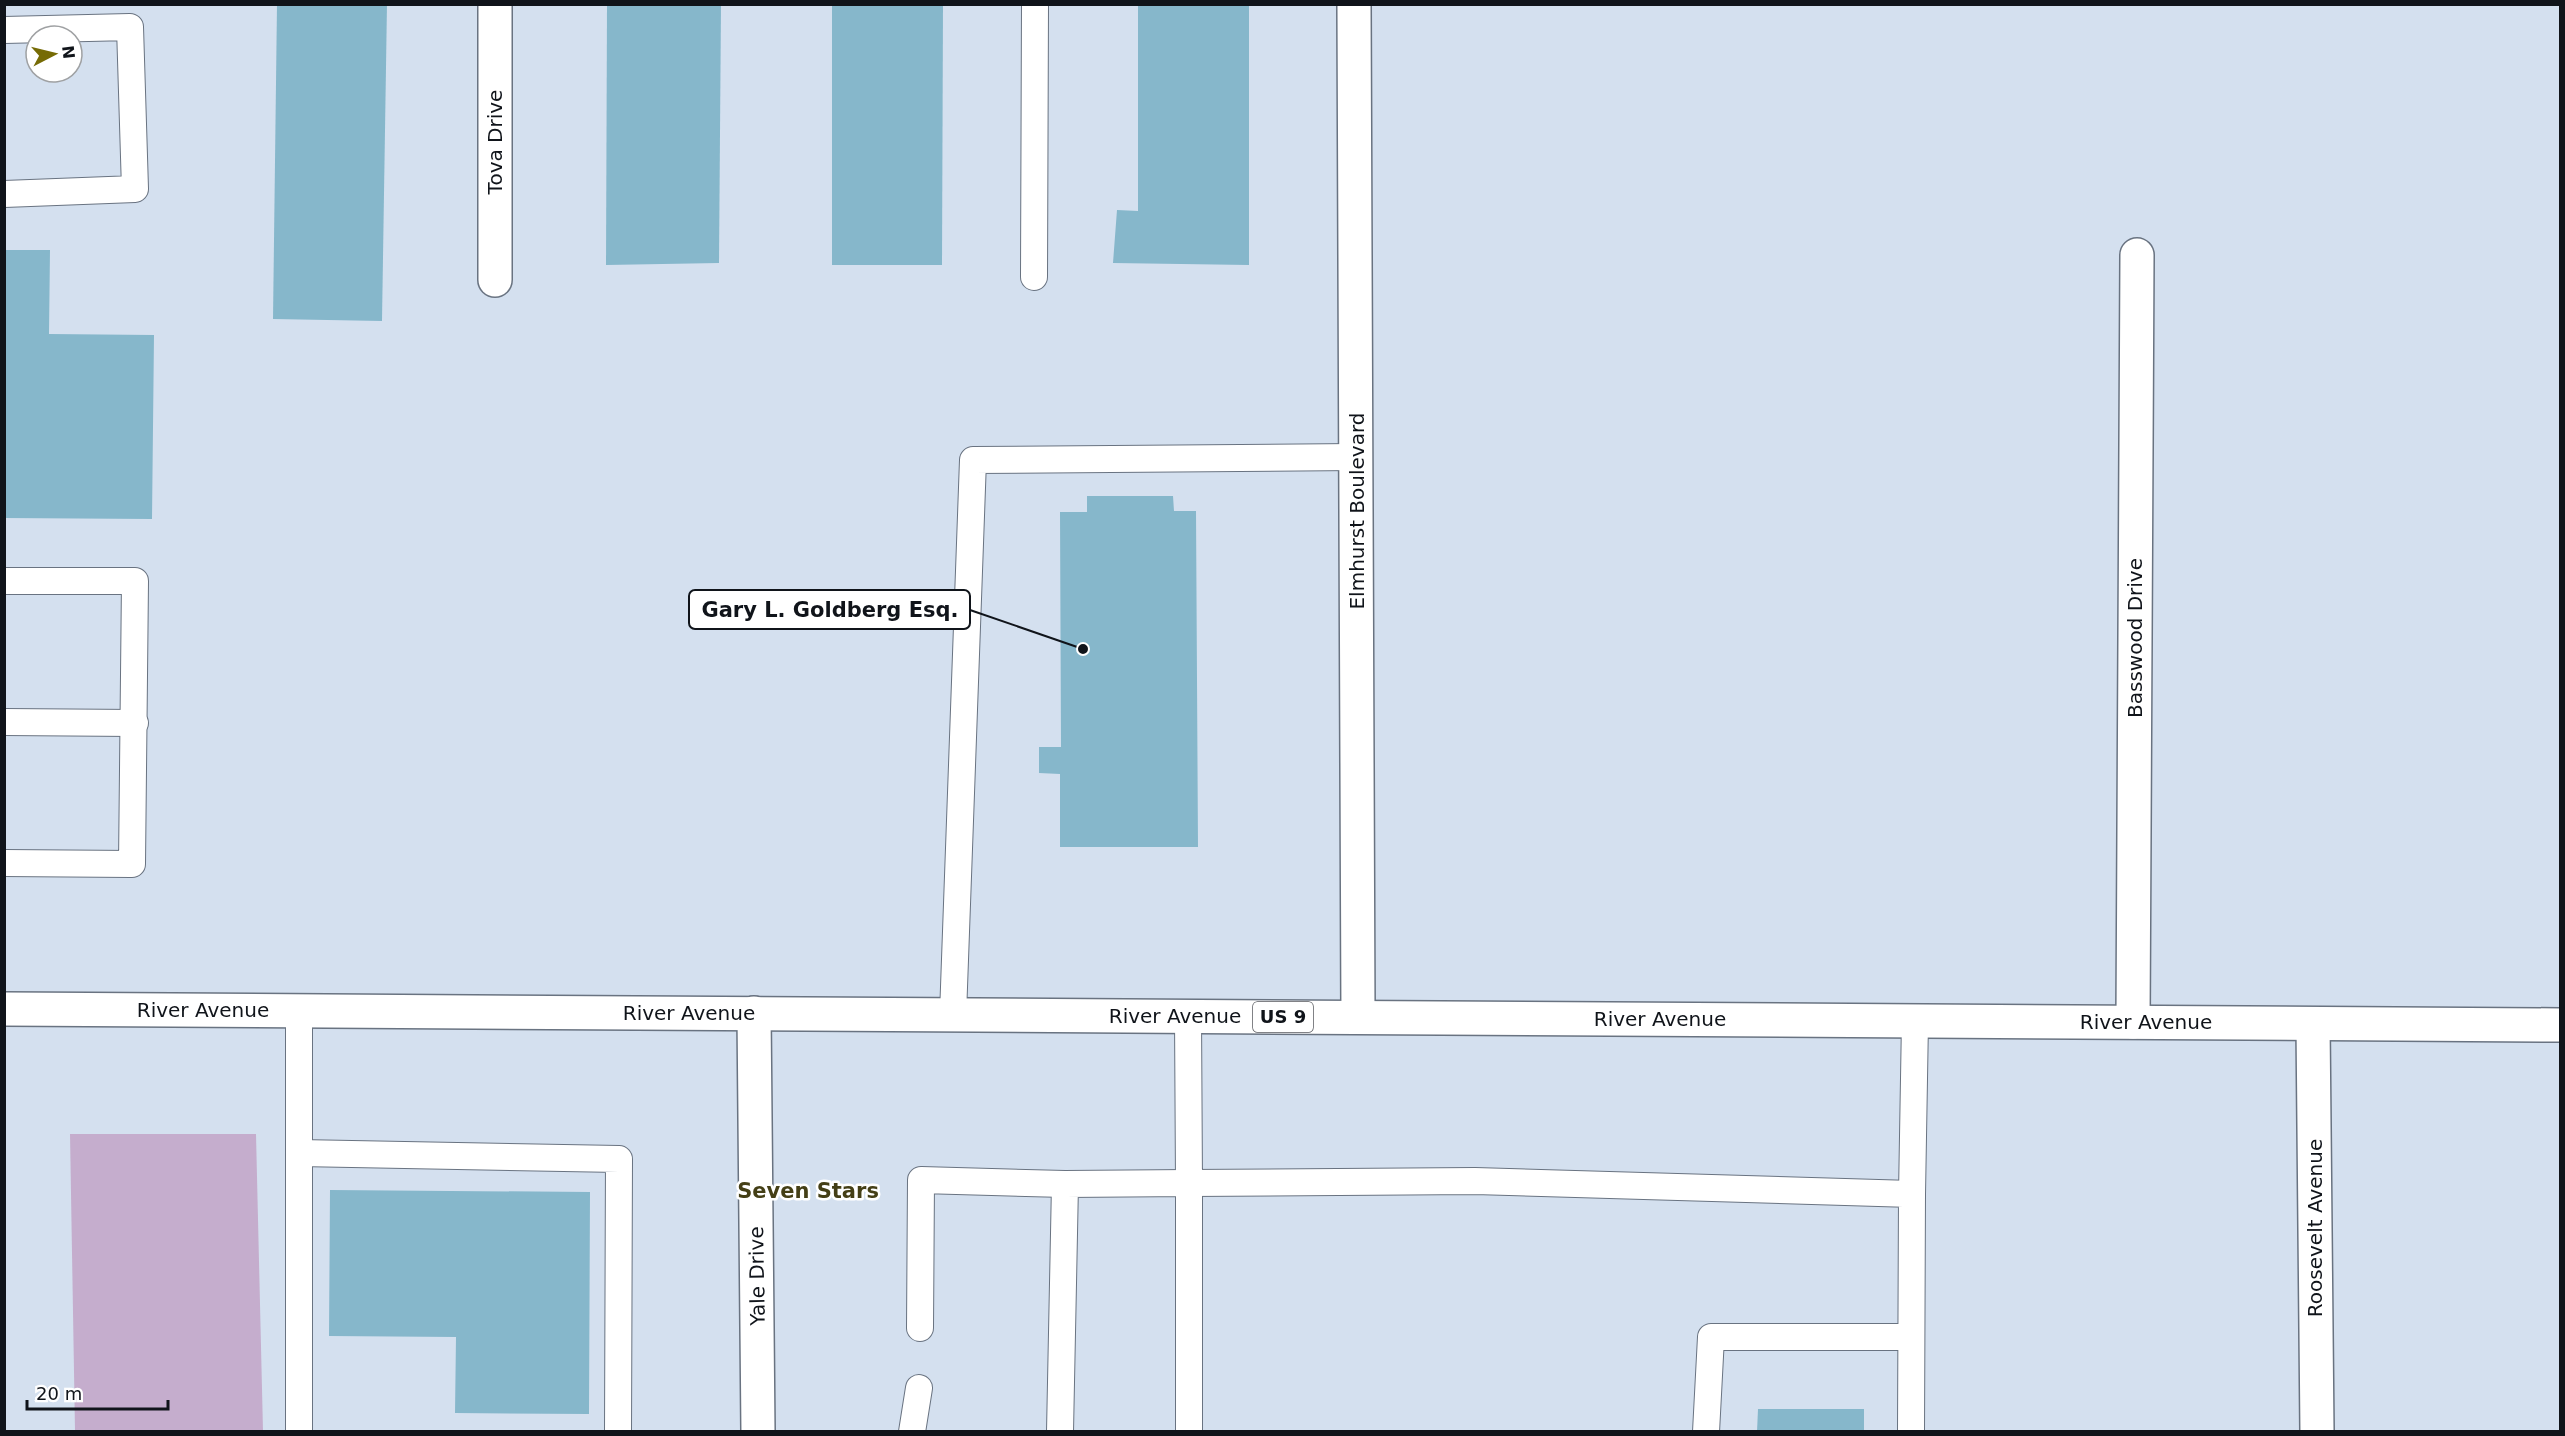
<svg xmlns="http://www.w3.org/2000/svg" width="2565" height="1436" font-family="'DejaVu Sans',sans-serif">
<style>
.green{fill:#c5adcd}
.building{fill:#86b7cb}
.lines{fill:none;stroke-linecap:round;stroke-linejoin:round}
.service-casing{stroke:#697381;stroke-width:28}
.minor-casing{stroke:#697381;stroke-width:36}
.trunk-casing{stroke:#697381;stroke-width:36}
.service{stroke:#fff;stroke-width:26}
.minor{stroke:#fff;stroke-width:33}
.trunk{stroke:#fff;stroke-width:33}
.labels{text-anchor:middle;stroke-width:5;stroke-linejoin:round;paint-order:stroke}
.shield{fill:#fff;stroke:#585a5f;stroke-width:1.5}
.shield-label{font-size:18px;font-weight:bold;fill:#10141a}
.street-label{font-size:20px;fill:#10141a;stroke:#fff}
.neighbourhood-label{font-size:21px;font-weight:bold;fill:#443f16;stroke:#fff}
.leader{fill:none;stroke:#10141a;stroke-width:2}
.callout-dot{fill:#10141a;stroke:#fff;stroke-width:2}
.callout{fill:#fff;stroke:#10141a;stroke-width:2}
.callout-label{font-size:21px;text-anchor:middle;font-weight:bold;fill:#10141a}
</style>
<rect width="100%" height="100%" fill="#d4e0ef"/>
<polygon class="green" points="70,1134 256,1134 263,1431 75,1431"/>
<g class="building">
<polygon points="277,4 387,4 382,321 273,319"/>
<polygon points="607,4 721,4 719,263 606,265"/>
<polygon points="832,4 943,4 942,265 832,265"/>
<polygon points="1138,4 1249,4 1249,265 1113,263 1117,210 1138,211"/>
<polygon points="4,250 50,250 49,334 154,335 152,519 4,518"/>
<polygon points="1087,496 1173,496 1174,511 1196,511 1198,847 1060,847 1060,774 1039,773 1039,747 1061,747 1060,512 1087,512"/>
<polygon points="330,1190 590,1192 589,1414 455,1413 456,1337 329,1336"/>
<polygon points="1758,1409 1864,1409 1864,1432 1757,1432"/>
</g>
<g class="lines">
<g class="service-casing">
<g id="service">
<polyline points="4,30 130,27 135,189 4,194"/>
<polyline points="1034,277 1035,4"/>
<polyline points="4,581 135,581 132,864 4,863"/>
<polyline points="4,722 135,723"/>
<polyline points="299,1011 299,1432"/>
<polyline points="953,1015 973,460 1356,457"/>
<polyline points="1188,1016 1189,1183 1475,1181 1912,1194 1911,1432"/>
<polyline points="299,1153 619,1159 618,1432"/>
<polyline points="1912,1194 1915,1021"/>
<polyline points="920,1328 921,1180 1065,1184"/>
<polyline points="912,1432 919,1388"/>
<polyline points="1060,1432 1065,1184 1189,1183 1189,1432"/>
<polyline points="1706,1432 1711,1337 1911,1337"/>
</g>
</g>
<g class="minor-casing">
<g id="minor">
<polyline points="1354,4 1358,1017"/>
<polyline points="495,280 495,4"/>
<polyline points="754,1013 758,1432"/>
<polyline points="2133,1022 2137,255"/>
<polyline points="2313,1024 2317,1432"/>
</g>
</g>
<g class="trunk-casing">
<polyline id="trunk" points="4,1009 2560,1025"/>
</g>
<use href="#service" class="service"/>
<use href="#minor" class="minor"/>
<use href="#trunk" class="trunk"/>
</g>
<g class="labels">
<rect class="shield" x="1253" y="1002" width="60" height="30" rx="4.5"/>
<g class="shield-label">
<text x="1283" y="1023">US 9</text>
</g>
<g class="street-label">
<text transform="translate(495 142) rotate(-90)" y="7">Tova Drive</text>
<text transform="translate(1357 511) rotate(-90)" y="7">Elmhurst Boulevard</text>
<text transform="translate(2135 638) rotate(-90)" y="7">Basswood Drive</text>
<text x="203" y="1017">River Avenue</text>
<text x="689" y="1020">River Avenue</text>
<text x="1175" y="1023">River Avenue</text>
<text x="1660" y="1026">River Avenue</text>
<text x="2146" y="1029">River Avenue</text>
<text transform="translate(2315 1228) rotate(-90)" y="7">Roosevelt Avenue</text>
<text transform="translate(757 1276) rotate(-91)" y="7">Yale Drive</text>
</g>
<g class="neighbourhood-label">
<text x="808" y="1198">Seven Stars</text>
</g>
</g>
<path class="leader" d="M1083 649L970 610"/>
<circle class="callout-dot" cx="1083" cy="649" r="6"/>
<rect class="callout" x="689" y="590" width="281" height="39" rx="6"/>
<g class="callout-label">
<text x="830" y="617">Gary L. Goldberg Esq.</text>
</g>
<rect width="2565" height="1436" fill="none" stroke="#10141a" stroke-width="12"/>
<g transform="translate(54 54) rotate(83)"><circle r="28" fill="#ffffff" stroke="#9fa1a3" stroke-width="1.5"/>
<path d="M0-4.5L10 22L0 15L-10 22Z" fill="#766b05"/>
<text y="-9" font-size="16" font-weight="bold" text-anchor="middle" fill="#10141a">N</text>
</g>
<path d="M27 1400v9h141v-9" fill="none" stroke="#10141a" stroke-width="3"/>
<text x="36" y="1400" font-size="18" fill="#10141a" stroke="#ffffff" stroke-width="4.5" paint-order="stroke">20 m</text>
</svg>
